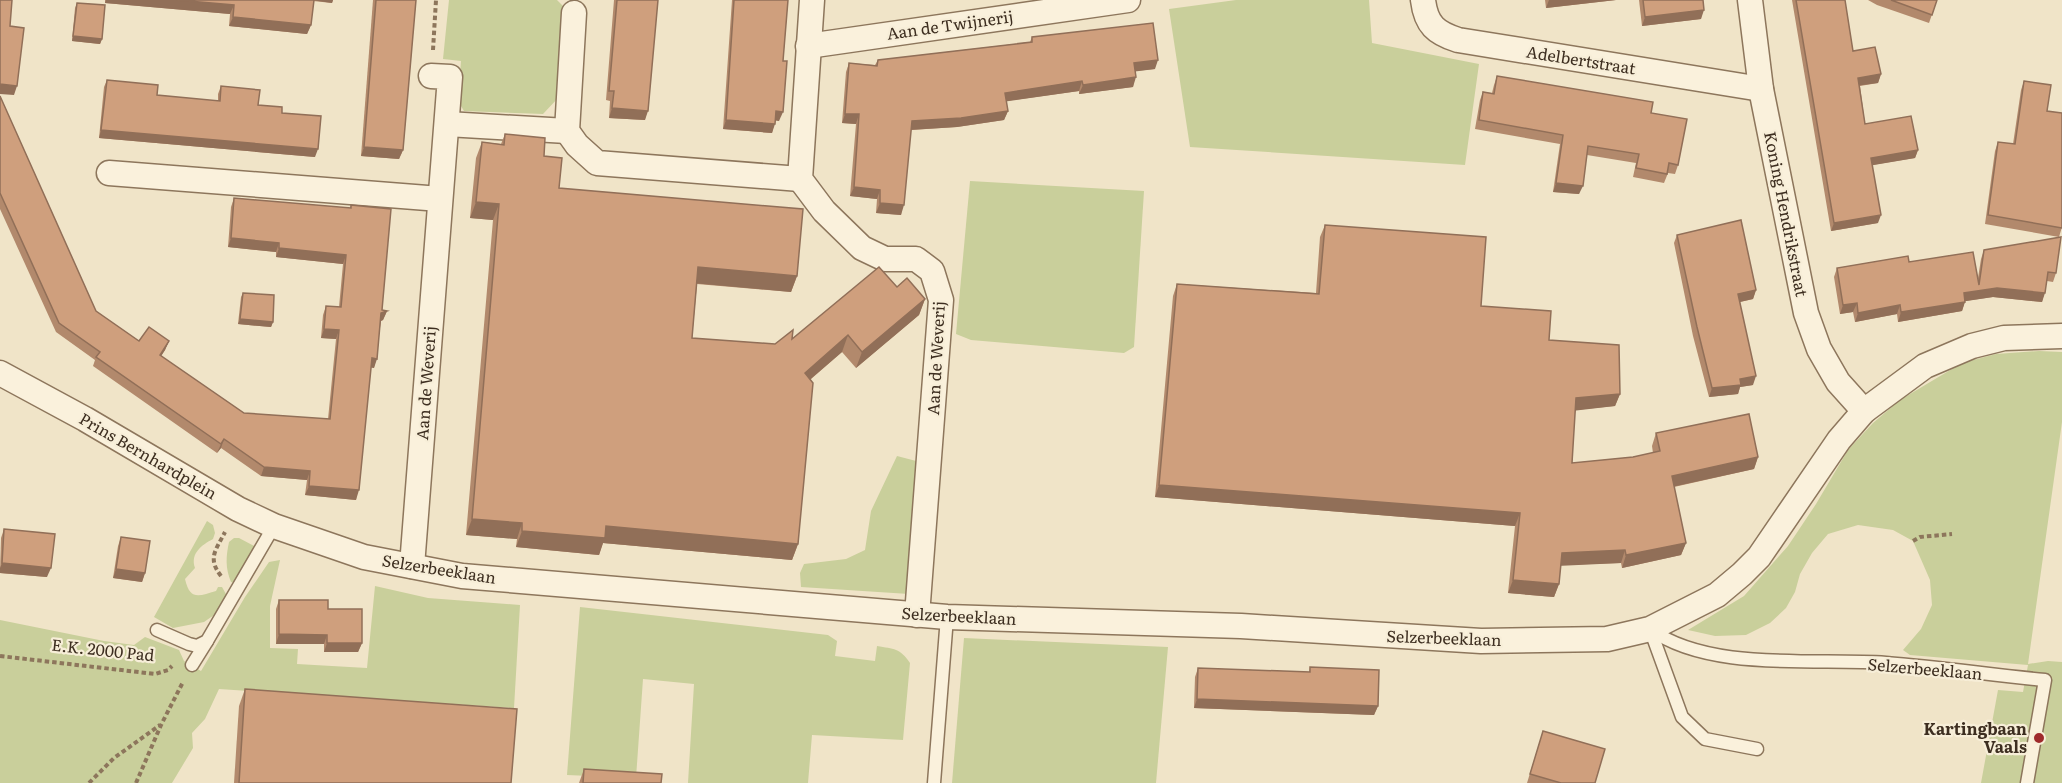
<svg xmlns="http://www.w3.org/2000/svg" width="2062" height="783" font-family="Literata,serif">
<style>
.green{fill:#c9cf9b}
.lines{fill:none;stroke-linecap:round;stroke-linejoin:round}
.lane-casing{stroke:#8d765c;stroke-width:15}
.street-casing{stroke:#8d765c;stroke-width:27}
.path{stroke:#8d765c;stroke-width:4;stroke-dasharray:4.5 3;stroke-linecap:butt}
.lane{stroke:#faf1dc;stroke-width:12}
.street{stroke:#faf1dc;stroke-width:24}
.wall{fill:#b2896c}
.shaded-wall{fill:#916f58}
.building{fill:#cf9f7d;stroke:#916f58;stroke-width:1.5}
.poi-dot{fill:#9e2a2b;stroke:#f7eed8;stroke-width:2}
.labels{text-anchor:middle;stroke-width:4.5;stroke-linejoin:round;paint-order:stroke}
.street-label{font-size:16px;fill:#3d2e20;stroke:#f7eed8}
.poi-label{font-size:16px;font-weight:bold;fill:#3d2e20;stroke:#f7eed8;text-anchor:end}
</style>
<rect width="100%" height="100%" fill="#f0e4c8"/>
<g class="green">
<polygon points="449,0 557,0 565,8 559,97 543,114 464,111 458,101 461,61 443,59"/>
<polygon points="1236,0 1369,0 1372,43 1479,64 1465,165 1190,147 1169,9"/>
<polygon points="970,181 1144,191 1134,347 1124,353 971,340 956,334"/>
<polygon points="2039,351 2062,352 2062,422 2028,664 2048,661 2062,662 2062,783 1981,783 1998,690 2023,692 2028,665 1910,655 1903,650 1921,629 1932,605 1930,580 1913,541 1893,530 1858,525 1828,534 1812,553 1800,574 1795,592 1786,608 1770,623 1746,635 1715,636 1688,630 1744,596 1788,546 1816,504 1848,450 1873,423 1900,400 1962,363 1996,354"/>
<polygon points="897,456 920,462 909,594 801,587 800,573 804,564 846,559 865,550 871,511"/>
<path d="M207,521L213,525L215,533L213,539C202,545 190,553 195,568L185,579C190,601 199,596 216,591L218,587H222L227,596L217,613L204,622L173,628L154,617Z"/>
<path d="M234,538H239L256,547L235,583L231,582C225,568 226,556 229,542Z"/>
<polygon points="280,560 270,606 270,648 298,649 297,664 367,668 375,586 428,598 520,605 514,708 219,689 205,719 192,733 193,748 172,783 0,783 0,620 104,641 134,645 145,637 179,650 184,661 201,671 245,597 269,562"/>
<path d="M580,607L828,635L837,641L835,656L875,661L877,646C894,649 900,648 910,663L903,740L812,735L808,783H688L694,684L643,679L636,778L567,775Z"/>
<polygon points="964,638 1168,647 1156,783 952,783"/>
</g>
<g class="lines">
<g class="lane-casing">
<g id="lane">
<path d="M1650,629C1709,672 1815,658 1886,663C1939,667 1992,675 2045,680L2027,783"/>
<polyline points="1650,629 1682,717 1705,739 1757,749"/>
<polyline points="157,630 189,644 197,646 207,641 274,526"/>
<polyline points="192,665 207,641"/>
<polyline points="934,783 947,617"/>
</g>
</g>
<g class="street-casing">
<g id="street">
<polyline points="812,0 800,179 824,211 862,248 885,259 916,259 932,271 941,300 917,615"/>
<path d="M1423,0C1426,25 1436,33 1458,40L1761,89"/>
<polyline points="1750,0 1761,89 1806,313 1819,349 1838,382 1864,411"/>
<polyline points="574,13 567,131 577,145 597,163 800,179"/>
<polyline points="808,46 1128,0"/>
<polyline points="447,124 567,131"/>
<polyline points="109,173 440,199"/>
<polyline points="0,373 85,419 238,509 274,526 364,557 462,576 947,617 1241,626 1481,641 1607,639 1650,629 1717,595 1742,574 1759,557 1839,440 1864,411 1925,366 1972,346 2004,338 2062,336"/>
<polyline points="412,566 450,77 431,76"/>
</g>
</g>
<g class="path">
<polyline points="433,50 436,0"/>
<polyline points="1913,541 1920,537 1952,534"/>
<path d="M221,576C207,558 216,550 225,532"/>
<polyline points="0,656 155,674 168,670 172,666"/>
<polyline points="89,783 114,758 160,725"/>
<polyline points="136,783 161,725 183,682"/>
</g>
<use href="#lane" class="lane"/>
<use href="#street" class="street"/>
</g>
<g class="wall">
<polygon points="105,0 333,0 332,3 313,1 311,25 307,34 229,26 230,14 105,3"/>
<polygon points="373,0 416,0 403,150 399,159 361,156"/>
<polygon points="614,0 658,0 645,120 609,118 610,101 606,100"/>
<polygon points="732,0 788,0 783,61 779,121 775,120 772,133 723,129"/>
<polygon points="1545,0 1616,0 1546,8"/>
<polygon points="1639,0 1703,0 1701,19 1642,26"/>
<polygon points="1792,0 1845,0 1853,51 1881,74 1878,83 1860,86 1865,124 1918,150 1915,158 1872,165 1878,223 1831,231"/>
<polygon points="1868,0 1937,0 1929,23 1877,5"/>
<polygon points="77,3 102,39 100,44 72,41 75,8"/>
<polygon points="1032,37 1155,69 1135,71 1133,87 1079,94 1079,91 1006,101 1008,111 1004,120 957,127 911,130 901,215 876,213 877,199 850,196 856,124 842,123 846,72 849,63 875,65 878,60 1030,42"/>
<polygon points="1497,76 1651,113 1678,165 1675,174 1668,173 1664,183 1633,177 1636,163 1587,155 1579,194 1553,192 1560,144 1475,129 1480,100 1483,92 1492,93 1494,85"/>
<polygon points="107,80 157,95 218,101 218,94 221,86 258,105 282,113 315,157 99,138 104,87"/>
<polygon points="2024,81 2047,111 2062,227 2059,237 1985,224 1995,151 1998,142 2013,144 2021,90"/>
<polygon points="0,96 96,311 139,341 169,341 165,350 161,356 244,413 328,419 336,339 321,338 323,315 326,306 339,307 343,264 276,257 276,252 228,247 231,207 234,198 350,208 351,205 382,310 387,311 383,320 381,321 374,368 371,367 356,500 305,495 307,480 261,476 221,448 217,453 93,366 95,360 56,332 0,209"/>
<polygon points="505,134 544,156 559,188 797,276 791,292 697,284 692,338 775,344 792,339 897,287 925,299 919,315 856,368 842,352 811,379 798,544 792,560 603,543 599,555 516,547 517,539 466,535 493,220 470,218 476,158 482,142 501,144"/>
<polygon points="1325,225 1481,306 1549,340 1620,394 1615,406 1575,410 1572,463 1633,457 1653,453 1652,446 1656,433 1758,457 1754,469 1674,487 1686,543 1681,555 1622,568 1621,563 1560,565 1559,584 1554,597 1508,593 1515,526 1155,497 1173,296 1177,284 1316,293 1320,237"/>
<polygon points="1677,235 1756,290 1753,299 1740,302 1753,385 1740,387 1738,394 1709,397 1693,336 1674,243"/>
<polygon points="1984,250 2056,273 2053,282 2047,281 2042,302 1993,297 1965,301 1962,311 1898,322 1897,314 1855,322 1853,312 1840,314 1834,277 1837,268 1909,262 1978,278 1981,259"/>
<polygon points="243,293 273,322 271,327 238,324 241,297"/>
<polygon points="4,529 47,577 0,573 1,538"/>
<polygon points="121,537 145,573 142,582 113,578 118,546"/>
<polygon points="279,600 328,609 362,643 358,652 324,652 324,644 276,644 276,609"/>
<polygon points="1310,667 1378,706 1374,715 1194,708 1195,677 1198,668 1309,672"/>
<polygon points="245,689 511,783 234,783 239,706"/>
<polygon points="1543,731 1595,783 1527,783"/>
<polygon points="584,769 661,783 579,783"/>
</g>
<g class="shaded-wall">
<polygon points="106,0 177,0 234,5 230,14 105,3"/>
<polygon points="311,0 333,0 332,3"/>
<polygon points="1549,0 1616,0 1546,8"/>
<polygon points="1704,10 1701,19 1642,26 1645,17"/>
<polygon points="233,17 311,25 307,34 229,26"/>
<polygon points="73,36 102,39 100,44 72,41"/>
<polygon points="1158,60 1155,69 1131,72 1134,63"/>
<polygon points="1881,74 1878,83 1855,86 1858,78"/>
<polygon points="1136,77 1133,87 1079,94 1083,85"/>
<polygon points="1082,81 1079,91 1002,102 1005,93"/>
<polygon points="0,84 17,86 14,95 0,94"/>
<polygon points="612,108 648,111 645,120 609,118"/>
<polygon points="776,111 783,112 779,121 773,120"/>
<polygon points="1008,111 1004,120 957,127 909,130 912,121"/>
<polygon points="845,114 859,114 856,124 842,123"/>
<polygon points="726,120 775,124 772,133 723,129"/>
<polygon points="101,130 318,149 315,157 99,138"/>
<polygon points="364,147 403,150 399,159 361,156"/>
<polygon points="1918,150 1915,158 1868,166 1871,158"/>
<polygon points="1556,183 1583,186 1579,194 1553,192"/>
<polygon points="854,187 880,190 877,199 850,196"/>
<polygon points="476,202 499,204 493,220 470,218"/>
<polygon points="880,203 904,205 901,215 876,213"/>
<polygon points="1881,215 1878,223 1831,231 1834,223"/>
<polygon points="231,238 279,243 276,252 228,247"/>
<polygon points="279,248 346,255 343,264 276,257"/>
<polygon points="698,267 797,276 791,292 692,283"/>
<polygon points="1997,288 2045,293 2042,302 1993,297 1960,302 1964,293"/>
<polygon points="1756,290 1753,299 1735,303 1738,294"/>
<polygon points="925,299 919,315 856,368 862,352"/>
<polygon points="1965,302 1962,311 1898,322 1901,312"/>
<polygon points="1857,303 1853,312 1840,314 1843,305"/>
<polygon points="1900,305 1897,314 1855,322 1858,313"/>
<polygon points="387,311 383,320 378,322 381,313"/>
<polygon points="240,319 273,322 271,327 238,324"/>
<polygon points="324,329 339,330 336,339 321,338"/>
<polygon points="848,335 842,352 799,389 805,373"/>
<polygon points="169,341 165,350 156,364 160,355"/>
<polygon points="372,358 377,359 374,368 368,367"/>
<polygon points="1756,376 1753,385 1740,387 1738,394 1709,397 1712,388 1740,379"/>
<polygon points="1620,394 1615,406 1572,411 1576,398"/>
<polygon points="224,439 221,448 217,453 221,444"/>
<polygon points="1758,457 1754,469 1667,488 1672,476"/>
<polygon points="264,467 310,471 307,480 261,476"/>
<polygon points="1159,485 1520,513 1515,526 1155,497"/>
<polygon points="309,486 359,490 356,500 305,495"/>
<polygon points="472,519 522,523 517,539 466,535"/>
<polygon points="606,526 798,544 792,560 603,543 599,555 516,547 522,531"/>
<polygon points="1686,543 1681,555 1622,568 1626,555"/>
<polygon points="1625,550 1621,563 1557,566 1562,553"/>
<polygon points="2,563 51,568 47,577 0,573 0,568"/>
<polygon points="116,569 145,573 142,582 113,578"/>
<polygon points="1513,580 1559,584 1554,597 1508,593"/>
<polygon points="279,634 327,635 324,644 276,644"/>
<polygon points="327,643 362,643 358,652 324,652"/>
<polygon points="1197,699 1378,706 1374,715 1194,708"/>
</g>
<g class="building">
<polygon points="0,0 12,0 10,26 24,28 17,86 0,84"/>
<polygon points="177,0 314,0 311,25 233,17 234,5"/>
<polygon points="376,0 416,0 403,150 364,147"/>
<polygon points="617,0 658,0 648,111 612,108 614,91 609,91"/>
<polygon points="734,0 788,0 783,61 787,61 783,112 776,111 775,124 726,120"/>
<polygon points="1643,0 1703,0 1704,10 1645,17"/>
<polygon points="1796,0 1845,0 1853,51 1875,47 1881,74 1858,78 1865,124 1911,116 1918,150 1871,158 1881,215 1834,223"/>
<polygon points="1891,0 1937,0 1932,15"/>
<polygon points="77,3 105,5 102,39 73,36"/>
<polygon points="1153,23 1158,60 1134,63 1136,77 1083,85 1082,81 1005,93 1008,111 961,118 912,121 904,205 880,203 880,190 854,187 859,114 845,114 849,63 877,66 878,60 1032,42 1032,37"/>
<polygon points="1497,76 1653,102 1651,113 1687,119 1678,165 1669,163 1667,174 1636,168 1639,154 1588,146 1583,186 1556,183 1563,135 1479,120 1483,92 1494,94"/>
<polygon points="107,80 158,85 157,95 220,101 221,86 260,90 258,105 282,107 282,113 321,116 318,149 101,130"/>
<polygon points="2024,81 2051,85 2047,111 2062,113 2062,228 1988,215 1998,142 2015,144"/>
<polygon points="0,96 96,311 139,341 149,327 169,341 160,355 244,413 330,419 339,330 324,329 326,306 341,307 346,255 279,248 279,243 231,238 234,198 351,208 351,205 391,209 382,310 387,311 381,313 377,359 372,358 359,490 309,486 310,471 264,467 224,439 221,444 96,357 100,352 59,323 0,193"/>
<polygon points="505,134 545,138 544,156 562,158 559,188 803,209 797,276 698,267 692,338 775,344 793,330 792,339 879,267 897,287 907,278 925,299 862,352 848,335 805,373 813,383 798,544 606,526 605,538 522,531 522,523 472,519 499,204 476,202 482,142 504,145"/>
<polygon points="1741,220 1756,290 1738,294 1756,376 1740,379 1741,385 1712,388 1697,327 1677,235"/>
<polygon points="1325,225 1486,237 1481,306 1551,311 1549,340 1619,345 1620,394 1576,398 1572,463 1633,457 1660,451 1656,433 1749,414 1758,457 1672,476 1686,543 1626,555 1625,550 1562,553 1559,584 1513,580 1520,513 1159,485 1177,284 1319,294"/>
<polygon points="2061,237 2056,273 2048,272 2045,293 1997,288 1964,293 1965,302 1901,312 1900,305 1858,313 1857,303 1843,305 1837,268 1908,256 1909,262 1973,252 1979,285 1984,250"/>
<polygon points="243,293 274,295 273,322 240,319"/>
<polygon points="4,529 55,534 51,568 2,563"/>
<polygon points="121,537 150,541 145,573 116,569"/>
<polygon points="279,600 328,600 328,609 362,609 362,643 327,643 327,635 279,634"/>
<polygon points="1310,667 1379,670 1378,706 1197,699 1198,668 1310,672"/>
<polygon points="245,689 517,709 511,783 239,783"/>
<polygon points="1543,731 1605,749 1595,783 1561,783 1530,774"/>
<polygon points="584,769 662,774 661,783 583,783"/>
</g>
<circle class="poi-dot" cx="2039" cy="738" r="6"/>
<g class="labels">
<g class="street-label">
<text transform="translate(950 25) rotate(-8)" y="6">Aan de Twijnerij</text>
<text transform="translate(1581 60) rotate(9)" y="6">Adelbertstraat</text>
<text transform="translate(1786 214) rotate(79)" y="6">Koning Hendrikstraat</text>
<text transform="translate(936 358) rotate(-87)" y="6">Aan de Weverij</text>
<text transform="translate(426 383) rotate(-86)" y="6">Aan de Weverij</text>
<text transform="translate(148 456) rotate(30)" y="6">Prins Bernhardplein</text>
<text transform="translate(439 569) rotate(9)" y="6">Selzerbeeklaan</text>
<text transform="translate(959 616) rotate(3)" y="6">Selzerbeeklaan</text>
<text transform="translate(1444 638) rotate(2)" y="6">Selzerbeeklaan</text>
<text transform="translate(103 650) rotate(6)" y="6">E.K. 2000 Pad</text>
<text transform="translate(1925 669) rotate(5)" y="6">Selzerbeeklaan</text>
</g>
<g class="poi-label">
<text x="2027" y="735">Kartingbaan<tspan x="2027" dy="18">Vaals</tspan></text>
</g>
</g>
</svg>
